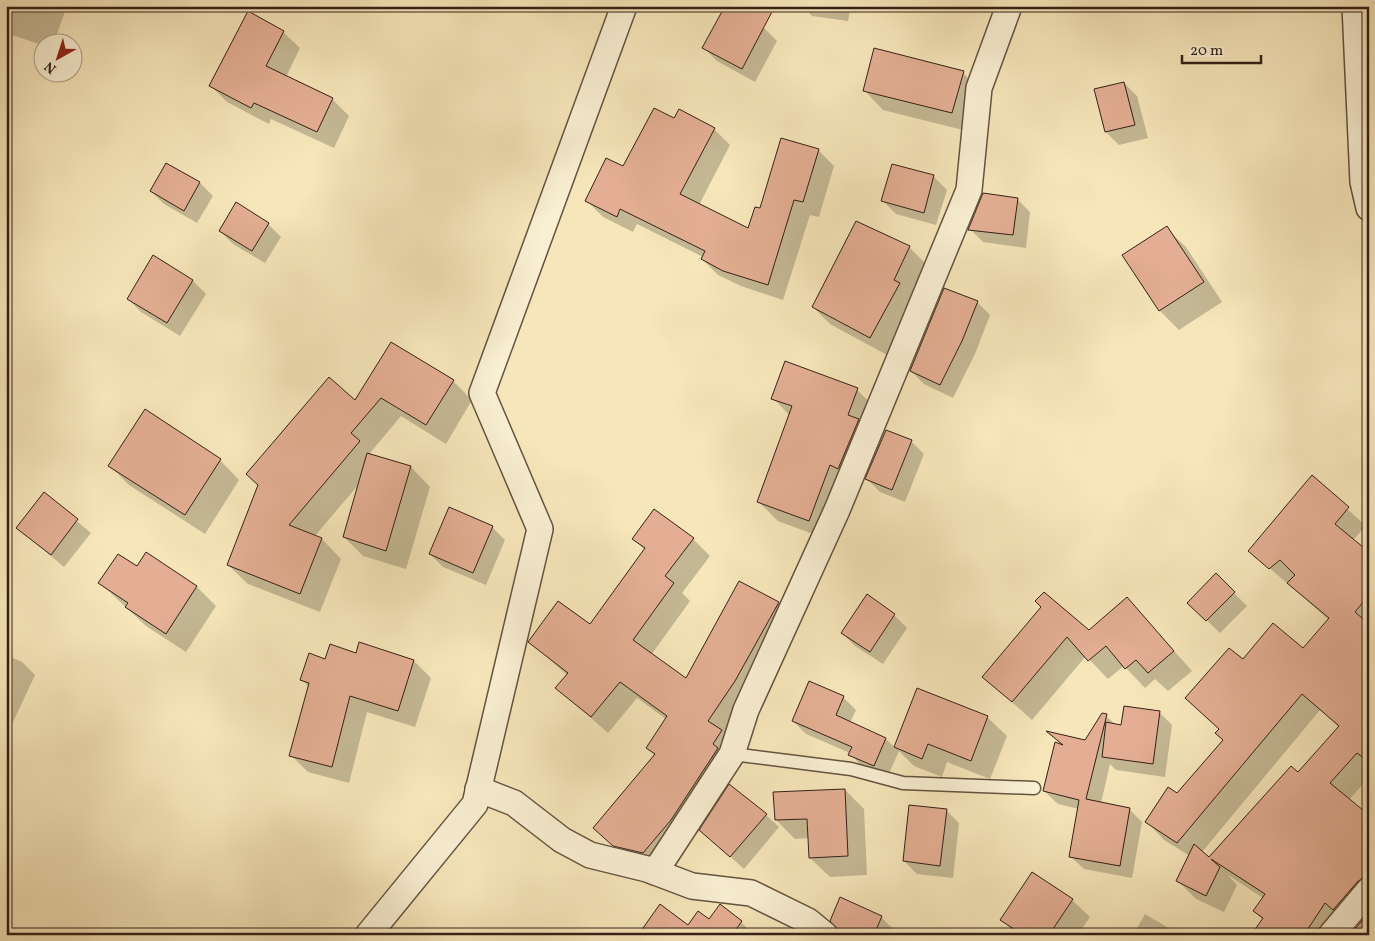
<svg xmlns="http://www.w3.org/2000/svg" width="1375" height="941" font-family="Vollkorn,serif">
<style>
.shadow{fill:#0003;fill-rule:evenodd}
.building{fill:#e3ae93;stroke:#342017}
.lines{fill:none;stroke-linecap:round;stroke-linejoin:round}
.service-casing{stroke:#645240;stroke-width:15}
.minor-casing{stroke:#645240;stroke-width:28}
.service{stroke:#f9efd2;stroke-width:12}
.minor{stroke:#f9efd2;stroke-width:25}
</style>
<rect width="100%" height="100%" fill="#f6e6ba"/>
<filter id="stains"><feTurbulence type="fractalNoise" baseFrequency=".004" numOctaves="4"/><feColorMatrix values="0 0 0 0 .2 0 0 0 0 .09 0 0 0 0 .02 0 0 0 .5 -.17"/></filter>
<radialGradient id="worn" r=".72"><stop offset=".6" stop-color="#630" stop-opacity="0"/><stop offset="1" stop-color="#630" stop-opacity=".3"/></radialGradient>
<g class="shadow">
<polygon points="6,6 67,6 54,42 42,42 42,45 6,33"/>
<polygon points="803,6 851,6 848,21 812,16"/>
<polygon points="725,8 764,28 777,41 755,82 717,61 704,48"/>
<polygon points="283,32 300,48 286,77 332,99 349,116 334,148 271,119 269,124 227,102 210,85"/>
<polygon points="963,73 983,92 971,132 883,110 864,90"/>
<polygon points="1124,83 1137,96 1148,138 1119,145 1106,132 1096,90"/>
<polygon points="675,120 714,129 730,145 699,205 749,230 818,150 834,166 819,217 810,215 783,300 741,286 718,275 702,259 703,257 637,224 633,232 603,217 587,201"/>
<polygon points="166,164 200,183 213,196 197,223 164,204 151,191"/>
<polygon points="893,165 934,177 947,190 936,225 896,214 883,201"/>
<polygon points="1017,199 1030,212 1026,248 983,242 970,229"/>
<polygon points="856,222 910,248 926,264 911,297 916,301 887,355 830,324 813,307"/>
<polygon points="268,224 281,237 265,263 233,244 220,231"/>
<polygon points="1166,228 1186,247 1222,302 1179,330 1160,311 1124,255"/>
<polygon points="153,257 193,281 206,294 180,336 141,312 128,299"/>
<polygon points="977,302 990,315 975,354 953,398 924,384 911,371"/>
<polygon points="453,381 472,400 446,444 401,416 370,453 374,456 411,467 430,487 406,569 363,556 344,537 359,484 314,537 322,539 341,559 320,612 248,584 228,565 356,402"/>
<polygon points="857,390 877,409 829,540 778,521 758,501 790,416 773,398"/>
<polygon points="911,441 924,454 905,502 880,492 867,479"/>
<polygon points="220,460 239,480 205,534 129,485 110,466"/>
<path d="M1312,477L1366,526L1353,540L1369,553V777L1349,800L1362,811L1369,803V907L1333,935H1253L1263,920L1254,911L1263,898L1228,875L1237,885L1224,912L1196,899L1178,881L1190,856L1164,840L1147,822L1177,795L1224,740L1220,730L1186,698L1243,661L1303,650L1329,620L1250,551ZM1320,710L1339,727L1298,774L1209,858L1202,852Z"/>
<polygon points="44,494 91,533 64,567 18,528"/>
<polygon points="492,527 505,540 486,585 443,567 430,554"/>
<polygon points="634,539 693,539 710,556 682,593 690,601 651,655 686,680 778,603 795,620 738,748 660,870 632,863 595,828 655,756 647,747 666,719 637,698 608,733 557,688 567,675 530,642 590,626 645,550"/>
<polygon points="146,554 197,587 216,606 186,652 146,626 100,583 137,567"/>
<polygon points="1216,575 1247,606 1220,633 1189,603"/>
<polygon points="1127,598 1192,671 1168,691 1155,679 1145,688 1124,666 1108,679 1086,656 1032,720 984,677 1042,607 1089,631"/>
<polygon points="894,615 907,628 883,664 855,646 842,633"/>
<polygon points="357,654 414,661 431,678 415,727 367,712 349,783 308,772 291,755 309,687 302,680 326,660"/>
<polygon points="6,655 22,662 35,675 7,735"/>
<polygon points="918,689 987,717 1007,736 990,779 947,762 942,777 914,766 899,751 887,778 863,768 850,753 806,734 793,721 843,697 856,710 850,723 886,739 895,748"/>
<polygon points="1159,712 1172,725 1165,777 1116,770 1110,764 1101,803 1129,809 1142,822 1132,878 1084,869 1070,856 1079,809 1058,804 1044,791 1064,747 1050,733 1086,742 1106,716 1116,725 1122,726"/>
<polygon points="845,790 864,809 867,875 830,877 810,858 809,838 795,839 776,820"/>
<polygon points="946,810 959,823 953,878 917,874 904,861"/>
<polygon points="766,815 779,827 744,869 701,830"/>
<polygon points="1072,900 1090,917 1078,935 1014,935 1015,933 1002,920"/>
<polygon points="1145,914 1180,935 1133,935"/>
<polygon points="881,917 894,930 892,935 840,935"/>
<polygon points="709,921 741,922 754,935 650,935"/>
</g>
<g class="building">
<polygon points="725,6 775,6 742,69 702,48"/>
<polygon points="248,11 284,31 266,66 333,98 317,132 254,103 251,108 209,86"/>
<polygon points="874,48 964,71 952,113 863,91"/>
<polygon points="1124,82 1135,125 1105,132 1094,89"/>
<polygon points="654,108 674,118 679,109 715,128 680,194 748,228 755,207 760,208 781,138 819,149 803,202 794,200 768,285 723,271 701,259 705,251 620,209 617,217 585,201 606,158 623,166"/>
<polygon points="166,163 200,182 184,211 150,191"/>
<polygon points="892,164 934,175 924,213 881,201"/>
<polygon points="983,193 1018,198 1013,235 968,230"/>
<polygon points="236,202 269,223 252,251 219,231"/>
<polygon points="856,221 910,246 894,280 900,283 870,338 812,307"/>
<polygon points="1167,226 1204,282 1159,311 1122,255"/>
<polygon points="153,255 193,280 167,323 127,299"/>
<polygon points="944,288 978,301 962,341 940,385 910,371"/>
<polygon points="391,342 454,380 426,425 381,398 351,433 360,441 289,525 322,538 300,594 227,565 258,485 246,474 329,377 355,400"/>
<polygon points="785,361 858,388 848,415 859,419 838,469 830,465 809,521 757,502 792,406 771,399"/>
<polygon points="145,409 221,459 185,515 108,466"/>
<polygon points="886,430 912,440 892,490 865,479"/>
<polygon points="367,453 411,466 386,551 343,537"/>
<polygon points="1312,475 1349,507 1335,524 1369,552 1369,595 1355,612 1369,624 1369,762 1357,753 1330,783 1369,815 1369,876 1358,881 1333,910 1325,903 1304,935 1251,935 1263,918 1253,911 1265,894 1211,859 1220,867 1206,896 1176,881 1194,844 1209,857 1291,766 1298,772 1339,726 1302,694 1177,843 1145,822 1168,787 1177,793 1223,740 1215,733 1219,729 1185,698 1229,648 1243,659 1273,623 1303,648 1329,618 1287,583 1295,575 1280,560 1269,569 1248,551"/>
<polygon points="44,492 78,519 51,555 16,528"/>
<polygon points="449,507 493,526 473,573 429,554"/>
<polygon points="654,509 694,538 665,576 674,583 633,640 686,678 739,581 779,602 735,681 708,721 722,730 713,744 718,748 671,820 643,853 613,846 593,828 655,754 646,748 667,716 620,682 591,717 555,688 568,673 528,642 558,601 590,624 645,548 632,539"/>
<polygon points="146,552 197,586 166,634 125,607 128,603 98,583 118,554 137,566"/>
<polygon points="1216,573 1235,592 1206,621 1187,603"/>
<polygon points="1044,592 1089,630 1127,597 1174,651 1148,673 1136,660 1125,669 1106,646 1088,661 1067,637 1012,702 982,677 1041,607 1035,601"/>
<polygon points="867,594 895,614 870,652 841,633"/>
<polygon points="359,642 414,660 398,711 350,696 332,767 289,756 309,683 300,680 309,653 325,659 330,644 356,653"/>
<polygon points="809,681 844,696 836,715 886,738 874,766 848,755 852,747 792,721"/>
<polygon points="917,688 988,716 971,761 928,744 922,759 894,747"/>
<polygon points="1124,706 1160,711 1153,764 1102,757 1106,722 1121,725"/>
<polygon points="1102,713 1107,714 1086,799 1130,808 1120,866 1069,857 1079,800 1043,791 1055,742 1063,745 1046,731 1085,740"/>
<polygon points="729,784 767,814 730,857 699,830"/>
<polygon points="845,789 848,856 809,858 807,819 775,820 773,792"/>
<polygon points="909,805 947,809 940,866 903,861"/>
<polygon points="1032,872 1073,899 1049,935 1023,935 1000,920"/>
<polygon points="840,897 882,916 874,935 839,935 838,930 830,921"/>
<polygon points="660,904 688,925 698,911 709,919 720,904 742,921 732,935 638,935"/>
<polygon points="1369,913 1369,935 1363,935 1356,928"/>
</g>
<g class="lines">
<g class="service-casing">
<polyline id="service" points="732,754 851,769 903,783 1034,788"/>
</g>
<g class="minor-casing">
<g id="minor">
<polyline points="1355,6 1363,182 1369,208"/>
<polyline points="478,789 514,803 562,840 590,855 647,869 692,886 751,893 808,921 825,935"/>
<polyline points="655,872 732,754 746,710 837,510 969,190 979,88 1009,6"/>
<polyline points="368,935 475,804 540,529 482,393 624,6"/>
<polyline points="1331,935 1369,890"/>
</g>
</g>
<use href="#service" class="service"/>
<use href="#minor" class="minor"/>
</g>
<rect width="1375" height="941" fill="none" stroke="#f6e6ba" stroke-width="25"/>
<rect x="8" y="8" width="1360" height="926" fill="none" stroke="#342017" stroke-width="2.5"/>
<rect x="12" y="12" width="1350" height="916" fill="none" stroke="#342017"/>
<g transform="translate(58 58) rotate(219)"><circle r="24" fill="#f9efd2" stroke="#aa9c87"/>
<path d="M0-4L9 19L0 12L-9 19Z" fill="#8f2418"/>
<text y="-8" font-size="14" font-weight="bold" text-anchor="middle" fill="#342017">N</text>
</g>
<path d="M1182 55v8h79v-8" fill="none" stroke="#342017" stroke-width="2.5"/>
<text x="1190" y="55" font-size="15" fill="#342017" stroke="#f9efd2" stroke-width="4" paint-order="stroke">20 m</text>
<rect width="100%" height="100%" filter="url(#stains)"/>
<rect width="100%" height="100%" fill="url(#worn)"/>
</svg>
